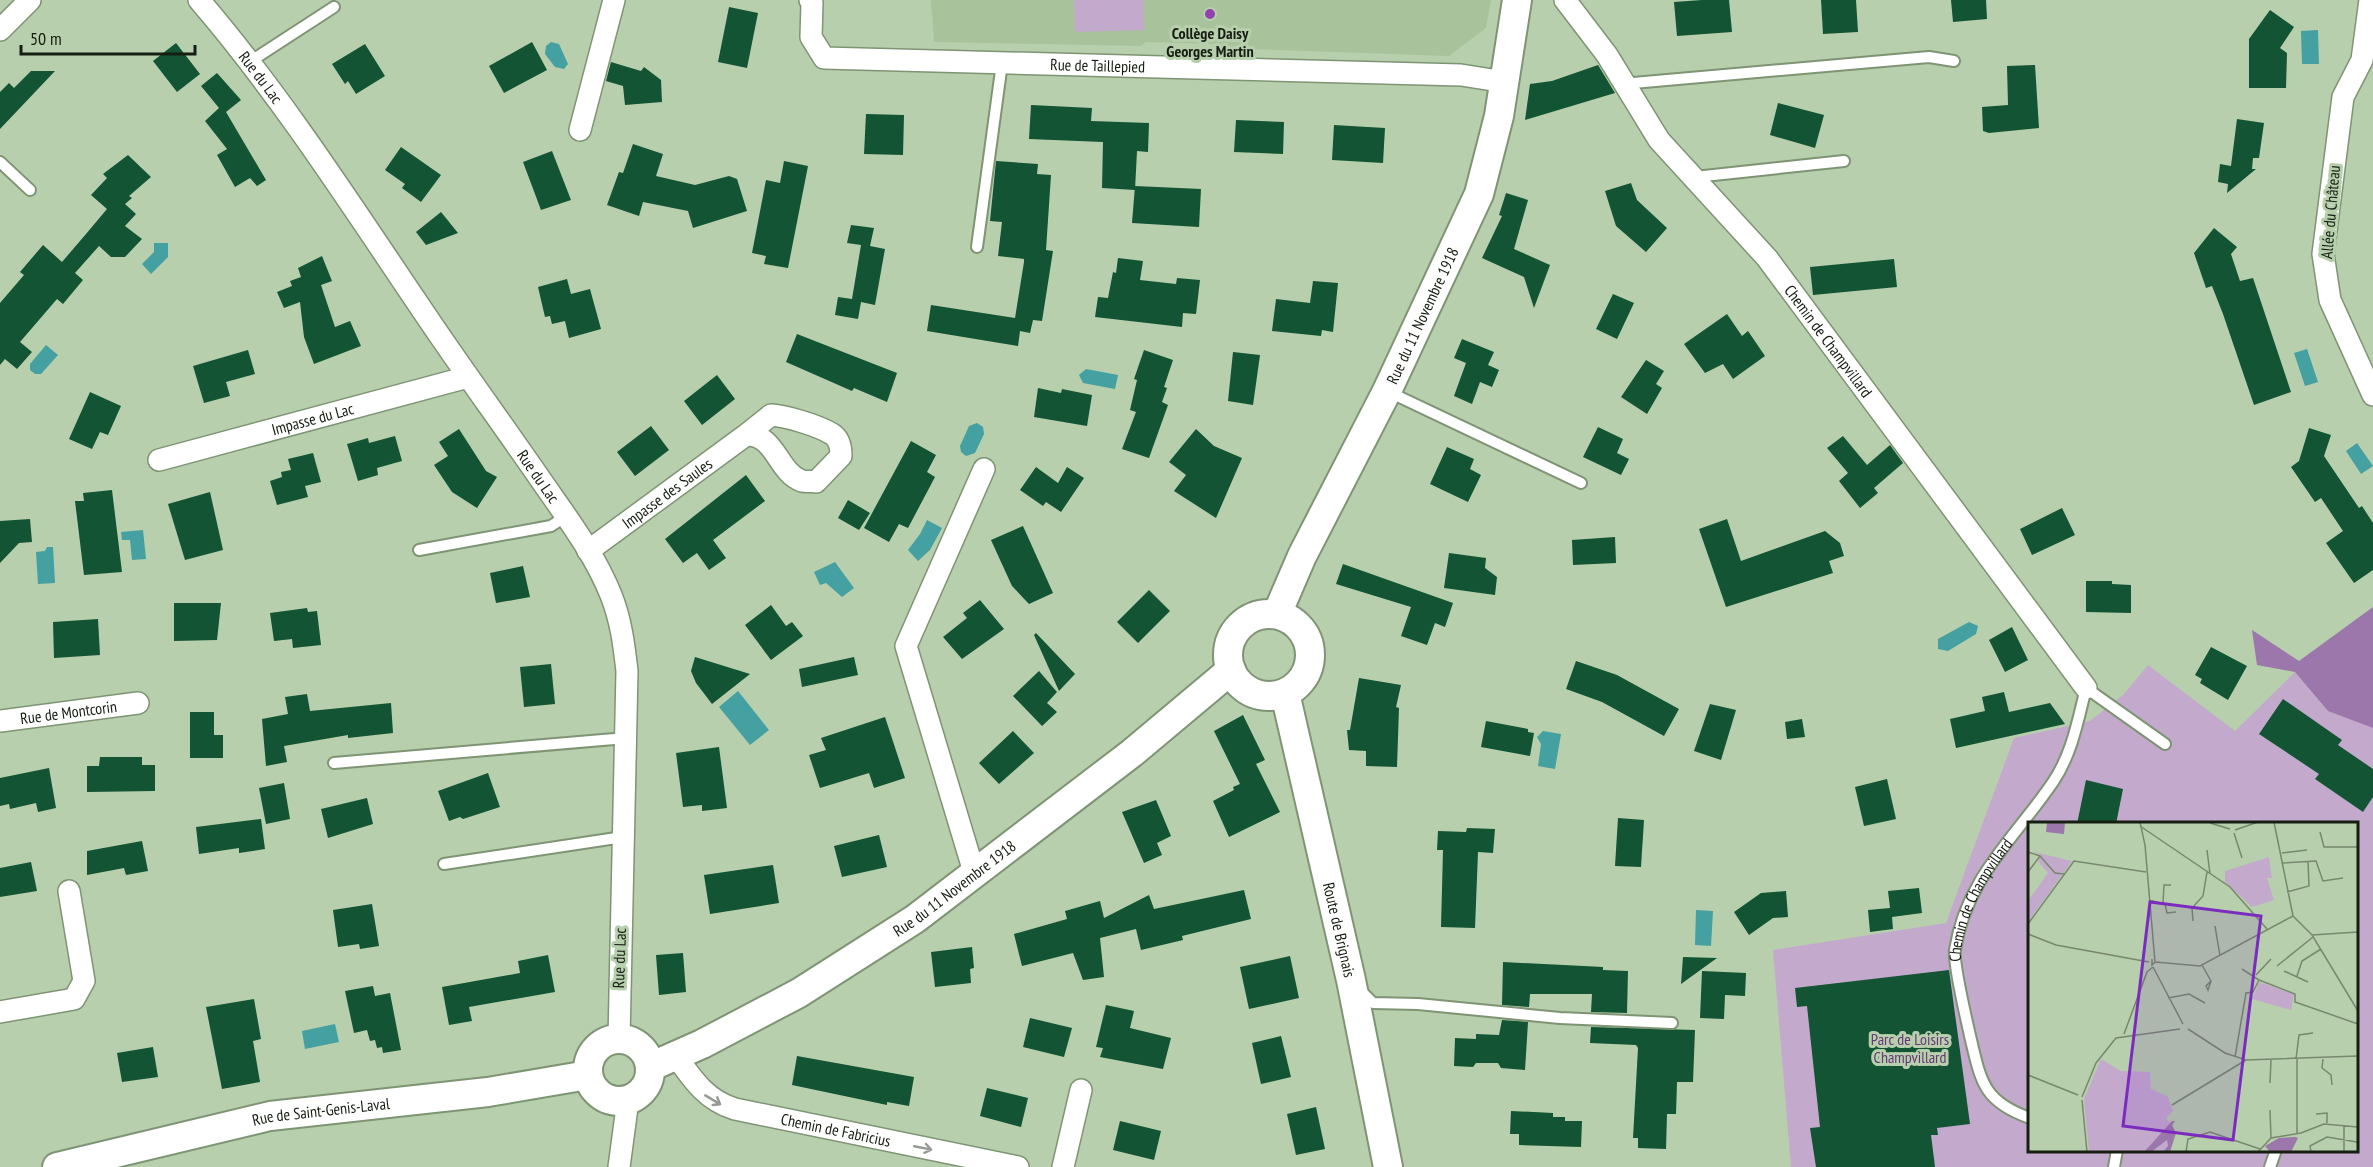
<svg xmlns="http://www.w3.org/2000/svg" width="2373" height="1167" font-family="'PT Sans Narrow',sans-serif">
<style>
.built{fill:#a8c39b}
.green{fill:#c3aacd;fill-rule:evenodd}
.forest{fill:#9c77ab}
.water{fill:#44a0a1}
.building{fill:#125433}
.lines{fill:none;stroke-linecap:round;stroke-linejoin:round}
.lane-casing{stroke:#7e9474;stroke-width:14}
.street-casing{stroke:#7e9474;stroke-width:24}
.secondary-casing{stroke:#7e9474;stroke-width:32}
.lane{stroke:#fff;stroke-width:10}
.street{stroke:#fff;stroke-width:21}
.secondary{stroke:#fff;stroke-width:28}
.oneway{stroke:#969a94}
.poi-dot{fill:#9341b1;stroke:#b7cfac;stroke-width:2}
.labels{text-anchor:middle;stroke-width:6;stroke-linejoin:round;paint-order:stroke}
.poi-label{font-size:16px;font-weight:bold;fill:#161e12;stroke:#b7cfac}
.street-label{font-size:16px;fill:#161e12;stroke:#b7cfac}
.park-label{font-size:16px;fill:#663677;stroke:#b7cfac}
.inset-road{fill:none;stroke:#77886e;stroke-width:1.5}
.view{fill:#7b2cbf;fill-opacity:0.15;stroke:#7b2cbf;stroke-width:3}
.inset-edge{fill:none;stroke:#161e12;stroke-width:3}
</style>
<rect width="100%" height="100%" fill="#b7cfac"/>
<polygon class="built" points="931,0 1491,0 1486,28 1449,56 1220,48 1220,44 1146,42 1141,46 934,42"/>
<g class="green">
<polygon points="1074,0 1143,0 1144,30 1075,32"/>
<path d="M2148,665L2235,731L2295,672L2328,711L2373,700V1167H1791L1773,950L1946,923L2014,738L2090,721L2124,694ZM2030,824H2356V1150H2030Z"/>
</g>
<polygon class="forest" points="2373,607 2373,728 2328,711 2295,672 2257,665 2252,630 2299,661"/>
<g class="water">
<polygon points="2318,30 2319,64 2302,64 2301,31"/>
<polygon points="551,42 559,44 568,64 564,69 555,67 545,54 546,46"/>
<polygon points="154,243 168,243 168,257 151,274 142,264 154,252"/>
<polygon points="46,345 58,355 41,374 35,374 30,370 30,364"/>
<polygon points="2307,349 2318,382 2305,386 2294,353"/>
<polygon points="1086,369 1118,375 1115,389 1083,383 1079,375"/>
<polygon points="977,423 983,427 984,434 975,453 966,456 961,452 960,446 969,426"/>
<polygon points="2357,443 2373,466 2361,474 2346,451"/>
<polygon points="927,520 942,528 930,550 918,561 908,550 920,534"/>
<polygon points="143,530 146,559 132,560 130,540 122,540 121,532"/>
<polygon points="47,547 53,547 55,583 38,584 36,552 45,551"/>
<polygon points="835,562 854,588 842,597 826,583 820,585 814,572"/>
<polygon points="1969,622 1978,626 1976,634 1948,651 1938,649 1938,639"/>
<polygon points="738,691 769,730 750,745 719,707"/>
<polygon points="1543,731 1561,734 1555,769 1538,766 1541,744 1537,737"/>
<polygon points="1696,910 1713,911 1711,946 1695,945"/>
<polygon points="335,1024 339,1042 305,1049 302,1031"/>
</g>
<g class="building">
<polygon points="1702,0 1729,0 1732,32 1677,36 1674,2"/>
<polygon points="1821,0 1856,0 1858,32 1823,34"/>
<polygon points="1951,0 1986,0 1987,19 1953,22"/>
<polygon points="729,7 758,13 747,68 718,62"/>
<polygon points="2270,10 2294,27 2280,48 2287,53 2286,88 2249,88 2249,39"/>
<polygon points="532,42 547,70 504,93 489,66"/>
<polygon points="176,43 200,74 177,92 153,61"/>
<polygon points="365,44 385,76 356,94 348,81 345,84 332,64"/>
<polygon points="611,62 641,71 644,67 661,80 662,102 625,105 623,86 606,81"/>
<polygon points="1598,65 1615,93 1525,120 1530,84 1552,81"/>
<polygon points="2035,65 2039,128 1989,133 1983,131 1982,107 2008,105 2007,66"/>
<polygon points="31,71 55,71 0,129 0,92 9,83 14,88"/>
<polygon points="217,73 241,100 226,112 266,180 257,186 250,178 235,187 217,155 227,149 205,121 219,108 201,86"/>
<polygon points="1778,103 1824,115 1815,148 1770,135"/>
<polygon points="1031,105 1092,108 1091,121 1149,123 1148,152 1137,151 1135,190 1102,188 1103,142 1029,139"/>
<polygon points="866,114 904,115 903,155 864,154"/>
<polygon points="2237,119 2264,123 2259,158 2253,158 2252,169 2256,169 2227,193 2228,184 2218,182 2220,164 2231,166"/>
<polygon points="1236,120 1284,122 1283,154 1234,152"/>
<polygon points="1334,125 1385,128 1383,163 1332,160"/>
<polygon points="633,144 663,154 656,176 695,185 729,176 737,179 747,211 693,228 688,211 643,202 639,216 607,205 619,172 623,173"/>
<polygon points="401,147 441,175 421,202 402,188 405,184 385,170"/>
<polygon points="552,151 571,200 541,210 523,162"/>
<polygon points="128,155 151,177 129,196 132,198 125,204 136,214 125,226 142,239 125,257 111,257 99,246 75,273 83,280 63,304 57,299 20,342 32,352 17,369 5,359 0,365 0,303 24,275 20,272 43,245 62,262 86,234 107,209 91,195 107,178 103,174"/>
<polygon points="784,161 808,166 788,268 764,264 766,256 752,253 766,180 780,183"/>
<polygon points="996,161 1038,164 1037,174 1051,175 1046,250 1053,251 1042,321 1033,320 1030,333 1020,331 1018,346 927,331 931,305 1015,318 1024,262 1024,259 998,256 1002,222 990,221"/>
<polygon points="1631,183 1637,200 1667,228 1646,252 1616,226 1605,191"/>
<polygon points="1135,186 1201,189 1199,227 1132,223"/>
<polygon points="1506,193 1528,200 1514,249 1550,265 1534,308 1524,277 1482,258 1502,216 1499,215"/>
<polygon points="441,212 458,233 426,245 416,232"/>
<polygon points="851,225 874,228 870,246 885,249 875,305 861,302 858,319 835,315 838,297 852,299 861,245 847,243"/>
<polygon points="2214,228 2237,247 2231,254 2240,281 2253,278 2291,392 2254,405 2223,314 2212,286 2206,288 2194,253"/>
<polygon points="322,256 332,281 321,285 335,327 350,321 361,346 314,364 304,337 300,302 284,308 277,292 292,286 290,281 301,277 298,268"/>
<polygon points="1118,258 1143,261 1140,280 1176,284 1177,278 1200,280 1196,314 1183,313 1182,327 1095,317 1098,297 1108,298 1113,272 1116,273"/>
<polygon points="1894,259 1897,287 1813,295 1810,267"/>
<polygon points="567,279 571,294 590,289 601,329 569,338 565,321 552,324 550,316 545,317 538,287"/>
<polygon points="1313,281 1338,283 1333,332 1322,330 1321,336 1272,331 1276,299 1310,303"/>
<polygon points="1613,294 1634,303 1617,339 1596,329"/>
<polygon points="1727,314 1742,336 1748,331 1765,356 1733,379 1723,364 1705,373 1684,344"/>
<polygon points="797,334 897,373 887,402 854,388 852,391 786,362"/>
<polygon points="1462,339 1494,352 1488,365 1499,370 1492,387 1480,382 1472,404 1454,396 1466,363 1454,358"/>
<polygon points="248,350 255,374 226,382 230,396 204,403 193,366"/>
<polygon points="1144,350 1173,360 1164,387 1167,388 1162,402 1168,405 1149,458 1122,449 1136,412 1130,410 1137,380 1134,379"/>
<polygon points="1233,352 1260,355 1253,405 1228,401"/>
<polygon points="1646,360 1664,371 1656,384 1662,388 1647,414 1621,397"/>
<polygon points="717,375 735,399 702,425 684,401"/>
<polygon points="1038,388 1061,393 1062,389 1092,395 1087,426 1034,417"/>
<polygon points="90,392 121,406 108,435 100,432 92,449 69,439"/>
<polygon points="651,426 669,450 635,476 617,452"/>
<polygon points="1598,427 1623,439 1617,453 1629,459 1621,475 1583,457"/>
<polygon points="2309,428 2331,435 2324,456 2359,508 2362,506 2373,523 2373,570 2354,583 2326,543 2343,531 2321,498 2315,502 2291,467 2299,461"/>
<polygon points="459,429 486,471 497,477 477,508 452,492 434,465 448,456 439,442"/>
<polygon points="1196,429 1214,446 1242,458 1216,518 1174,491 1186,475 1169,462"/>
<polygon points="395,436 402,461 377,468 378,475 358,481 347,444 368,438 369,443"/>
<polygon points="1843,436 1867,465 1890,445 1903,463 1874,488 1878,493 1860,508 1839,481 1848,473 1827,448"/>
<polygon points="911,441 936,455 927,472 935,477 908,528 899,524 889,542 864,528"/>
<polygon points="1447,447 1474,459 1470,469 1481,475 1468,502 1430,484"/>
<polygon points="313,453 321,482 305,486 308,497 277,505 270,481 282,477 281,472 291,470 288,459"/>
<polygon points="1036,467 1058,483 1067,467 1084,478 1061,512 1046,502 1043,506 1020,490"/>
<polygon points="746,475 765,501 713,540 726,558 709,570 697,553 683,563 665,539"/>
<polygon points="112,490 122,572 84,575 75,501 84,501 83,493"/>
<polygon points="210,492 223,550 185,560 168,504"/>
<polygon points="848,500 870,513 859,530 838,518"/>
<polygon points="2062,508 2075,535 2032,555 2020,529"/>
<polygon points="30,519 32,542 19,543 0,563 0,521"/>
<polygon points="1727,519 1741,561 1825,531 1840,543 1844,556 1829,561 1833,573 1726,607 1699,529"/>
<polygon points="1023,526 1053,593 1029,604 1012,586 991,540"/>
<polygon points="1615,537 1616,563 1573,565 1572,540"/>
<polygon points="1449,553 1486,558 1485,568 1497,577 1495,595 1444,588"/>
<polygon points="1343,564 1453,603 1445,627 1435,623 1427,645 1401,636 1411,607 1336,584"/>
<polygon points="523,566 530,597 496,603 490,573"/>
<polygon points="2086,581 2112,581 2112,584 2131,585 2131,613 2086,612"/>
<polygon points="1149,590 1170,611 1138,643 1117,622"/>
<polygon points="980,600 1004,629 962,659 943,637 967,618 963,613"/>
<polygon points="174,603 221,603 217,640 174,641"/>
<polygon points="771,605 786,626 792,622 803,636 771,660 745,625"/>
<polygon points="307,608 308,612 317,611 321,645 293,648 292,639 274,641 270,613"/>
<polygon points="98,619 100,655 54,658 53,622"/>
<polygon points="2012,627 2028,660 2005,672 1989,640"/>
<polygon points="1036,633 1075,674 1059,691 1034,635"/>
<polygon points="2211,647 2247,666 2228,700 2200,683 2202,679 2195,675"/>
<polygon points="695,657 750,674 712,704 696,683 691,671"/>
<polygon points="854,657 858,675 802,687 799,669"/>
<polygon points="1576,661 1617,675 1679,709 1664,736 1602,702 1566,689"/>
<polygon points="551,664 555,704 524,707 520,667"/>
<polygon points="1039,671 1057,692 1047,703 1057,712 1042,726 1013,696"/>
<polygon points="1359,678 1401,685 1396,707 1399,708 1397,767 1366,766 1366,751 1349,750 1347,730 1350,730"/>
<polygon points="2004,692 2009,712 2050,703 2065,724 1956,748 1950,719 1985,711 1982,697"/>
<polygon points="307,694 310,711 391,703 393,733 348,738 348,735 284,746 287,762 266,766 262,719 288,714 285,697"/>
<polygon points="2283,699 2342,740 2338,745 2373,769 2373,797 2363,812 2315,779 2319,774 2259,734"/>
<polygon points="1710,704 1736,710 1721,760 1694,751"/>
<polygon points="190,712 214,712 214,735 223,735 223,758 190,758"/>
<polygon points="1243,715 1265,760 1256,764 1280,812 1229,837 1213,801 1234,790 1233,787 1240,784 1214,731"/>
<polygon points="885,717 905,778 874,788 869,773 820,788 809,755 826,750 821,738"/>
<polygon points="1802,719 1805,737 1787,739 1785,722"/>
<polygon points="1486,721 1528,729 1528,732 1534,733 1530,756 1481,747"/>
<polygon points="1013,731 1034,753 999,784 979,763"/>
<polygon points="719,747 727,808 702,811 702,805 683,807 676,753"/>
<polygon points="100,757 142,757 142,765 155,765 155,791 87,792 87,766 99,766"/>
<polygon points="49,768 56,808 38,812 36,803 10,809 9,804 0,806 0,778"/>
<polygon points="488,773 500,807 463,819 460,817 449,821 438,791"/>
<polygon points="1887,779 1896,819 1864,826 1855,787"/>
<polygon points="2086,780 2123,789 2116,824 2077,824"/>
<polygon points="284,783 290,819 266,824 259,788"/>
<polygon points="367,798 373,824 328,838 321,809"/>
<polygon points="1156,800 1171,836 1157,843 1162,855 1144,863 1122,812"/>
<polygon points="1618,818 1644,820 1641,867 1615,866"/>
<polygon points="261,819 265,849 239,853 239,848 199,854 196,827"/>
<polygon points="1467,828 1495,829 1493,853 1478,852 1475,928 1441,927 1443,850 1437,850 1438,831 1466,832"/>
<polygon points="879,835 887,867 842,877 834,846"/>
<polygon points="142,841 148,871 126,875 124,868 87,875 87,851"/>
<polygon points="31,862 37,891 0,897 0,868"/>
<polygon points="773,865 779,903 710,914 704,875"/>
<polygon points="1919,888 1922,913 1892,917 1893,929 1870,932 1868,910 1890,908 1888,891"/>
<polygon points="1244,890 1251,919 1182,936 1183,940 1141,950 1136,929 1100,938 1104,977 1083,980 1073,953 1022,966 1014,934 1067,919 1065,911 1100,901 1104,918 1149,895 1154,909"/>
<polygon points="1786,891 1788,917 1773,918 1749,935 1734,912 1761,893"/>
<polygon points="372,904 379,946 360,949 359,944 338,947 333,910"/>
<polygon points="972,947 974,968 970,969 971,983 935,987 931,952"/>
<polygon points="683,953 686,992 659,995 656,955"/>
<polygon points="548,955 555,992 469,1007 472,1021 449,1025 442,987 520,973 518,961"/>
<polygon points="1290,956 1299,998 1249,1009 1240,967"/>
<polygon points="1683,957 1717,958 1681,984"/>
<polygon points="1503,962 1603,967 1603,970 1628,971 1627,1013 1591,1012 1592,994 1530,994 1529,1007 1502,1005"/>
<polygon points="1949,970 1970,1124 1937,1128 1938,1135 1931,1135 1935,1167 1816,1167 1810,1128 1820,1127 1807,1006 1797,1007 1795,988"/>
<polygon points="1702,971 1746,973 1745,996 1725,995 1724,1019 1700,1018"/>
<polygon points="373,986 375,996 390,993 401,1050 383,1053 382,1047 377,1048 375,1040 370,1041 367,1030 354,1033 345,991"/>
<polygon points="254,999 261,1039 253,1041 260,1082 222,1089 206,1007"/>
<polygon points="1106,1005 1134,1011 1130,1028 1171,1038 1163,1069 1100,1057 1103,1048 1096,1047"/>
<polygon points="1030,1018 1072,1028 1064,1057 1023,1047"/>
<polygon points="1502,1020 1528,1022 1525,1070 1501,1068 1498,1063 1476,1063 1473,1067 1454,1066 1455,1038 1476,1039 1476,1034 1499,1035"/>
<polygon points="1591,1027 1695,1030 1693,1082 1677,1082 1676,1114 1667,1114 1666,1149 1638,1148 1638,1138 1633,1138 1638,1048 1636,1045 1590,1043"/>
<polygon points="1281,1036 1291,1077 1261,1084 1252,1043"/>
<polygon points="153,1047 158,1077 122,1082 117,1053"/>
<polygon points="797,1056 914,1077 909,1106 887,1102 887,1105 792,1085"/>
<polygon points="987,1088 1028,1098 1021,1127 980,1116"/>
<polygon points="1316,1107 1325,1149 1296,1155 1287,1114"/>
<polygon points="1511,1111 1553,1113 1553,1117 1565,1117 1565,1121 1582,1121 1581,1147 1519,1145 1519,1134 1510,1134"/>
<polygon points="1120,1121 1161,1131 1154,1160 1113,1150"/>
</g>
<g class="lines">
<g class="lane-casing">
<g id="lane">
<polyline points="251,61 334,7"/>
<polyline points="1627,86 1633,83 1929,57 1954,61"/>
<polyline points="0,162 30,190"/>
<polyline points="1696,182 1704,176 1844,161"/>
<polyline points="977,247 1002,63"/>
<polyline points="1389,392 1581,483"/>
<polyline points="419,550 551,526 566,516"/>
<polyline points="334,763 626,738"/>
<polyline points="444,864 623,837"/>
<polyline points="1359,989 1373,1003 1418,1004 1560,1018 1672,1023"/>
<path id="s1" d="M2030,1118C1984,1102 1981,1082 1971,1040C1967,1022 1953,964 1955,950C1966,878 2015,838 2053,782C2072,754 2078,720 2086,688L2165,744"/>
<polyline points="2114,1167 2117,1150"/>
<polyline points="2270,1167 2276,1150"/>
</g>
</g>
<g class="street-casing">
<g id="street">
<path id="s2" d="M199,0C290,106 363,224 442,339C475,387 510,435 543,483C568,519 595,555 611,595C621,620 624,645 627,671L619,1039"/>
<path id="s3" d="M810,0L812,3L811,37L824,58L1461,75L1505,82"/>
<path id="s4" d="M1565,0L1607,55L1659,140L1767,258L2086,688"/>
<polyline points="2370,0 2362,60 2343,97 2323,254 2330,300 2373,395"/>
<polyline points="0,30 30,0"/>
<polyline points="580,130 614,0"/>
<path id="s5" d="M159,460L468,377"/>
<path id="s6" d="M588,551L746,435C776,434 777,472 802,481C806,482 813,481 816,482L841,456C841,448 840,439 832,434C819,426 787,416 771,415L746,435"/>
<path id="s7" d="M0,721L138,703"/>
<polyline points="974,872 906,646 984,469"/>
<polyline points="0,1012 74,999 84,981 69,891"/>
<path id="s8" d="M676,1056C693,1080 706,1100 735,1109L1018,1167"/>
<polyline points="619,1167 628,1100"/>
<polyline points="1063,1167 1081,1090"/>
</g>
</g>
<g class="secondary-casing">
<g id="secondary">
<circle cx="1269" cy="655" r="41"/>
<path id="s9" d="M1277,614L1302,556L1387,391L1479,194L1499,116L1517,0"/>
<path id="s10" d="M1285,693L1351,980L1388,1167"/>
<circle cx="619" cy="1070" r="31"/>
<path id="s11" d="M650,1067L702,1044L799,993L915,919L1132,753L1231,670"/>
<path id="s12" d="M57,1167L270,1116L488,1092L588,1075"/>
</g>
</g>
<use href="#lane" class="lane"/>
<use href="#street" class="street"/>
<use href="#secondary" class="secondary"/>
</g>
<defs><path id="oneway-shaft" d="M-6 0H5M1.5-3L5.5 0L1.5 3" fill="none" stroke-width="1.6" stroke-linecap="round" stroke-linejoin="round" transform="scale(1.5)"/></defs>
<g class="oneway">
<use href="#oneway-shaft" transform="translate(713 1100) rotate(31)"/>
<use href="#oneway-shaft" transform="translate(923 1148) rotate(11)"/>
</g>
<circle class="poi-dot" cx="1210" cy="14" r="6"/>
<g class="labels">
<g class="poi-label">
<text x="1210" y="39">Collège Daisy<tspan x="1210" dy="18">Georges Martin</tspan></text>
</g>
<g class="street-label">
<text dy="6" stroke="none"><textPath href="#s3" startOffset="336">Rue de Taillepied</textPath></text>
<text dy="6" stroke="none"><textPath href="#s2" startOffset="99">Rue du Lac</textPath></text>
<text transform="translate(2330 212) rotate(-85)" y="6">Allée du Château</text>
<text dy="6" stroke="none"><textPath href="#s9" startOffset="332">Rue du 11 Novembre 1918</textPath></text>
<text dy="6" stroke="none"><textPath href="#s4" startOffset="432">Chemin de Champvillard</textPath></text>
<text dy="6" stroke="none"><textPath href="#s5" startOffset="159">Impasse du Lac</textPath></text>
<text dy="6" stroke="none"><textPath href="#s2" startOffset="585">Rue du Lac</textPath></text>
<text dy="6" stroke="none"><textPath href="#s6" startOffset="98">Impasse des Saules</textPath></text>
<text dy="6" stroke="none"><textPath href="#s7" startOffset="69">Rue de Montcorin</textPath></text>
<text dy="6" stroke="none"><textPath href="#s11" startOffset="354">Rue du 11 Novembre 1918</textPath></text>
<text dy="6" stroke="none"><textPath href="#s1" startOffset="252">Chemin de Champvillard</textPath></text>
<text dy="6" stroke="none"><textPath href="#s10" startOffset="243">Route de Brignais</textPath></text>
<text transform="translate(619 958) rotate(-88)" y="6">Rue du Lac</text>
<text dy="6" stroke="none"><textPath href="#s12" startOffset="270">Rue de Saint-Genis-Laval</textPath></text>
<text dy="6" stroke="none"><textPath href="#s8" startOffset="184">Chemin de Fabricius</textPath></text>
</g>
<g class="park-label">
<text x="1910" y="1045">Parc de Loisirs<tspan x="1910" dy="18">Champvillard</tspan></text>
</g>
</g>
<g transform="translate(2028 822)">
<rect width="330" height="330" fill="#b7cfac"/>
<path d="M6,30L44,39L0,100V79L20,51L10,39L13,33ZM241,35L244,56H239L246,78L224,85L197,60V49ZM231,160L266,172L263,188L224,177ZM73,237L93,249L122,250L123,267L140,275L145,289L138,296L143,303L142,330H61L56,277Z" fill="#c3aacd"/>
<path d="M19,0H37L36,12L18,10ZM144,299H147L144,303L148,311L142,330H135L140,324L139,318L123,330H116ZM251,316L267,315L270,316L263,330H242L237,324Z" fill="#9c77ab"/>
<path class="inset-road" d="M112,0L117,23L127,140L124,143V137M246,0L265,94M182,1L202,7M112,4L202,65L239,107M207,8L230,0M292,10L296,25H330M206,11L214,36M179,28L182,52M0,30L12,34L27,51L36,52M254,31L279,28M254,41L288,39L295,59L315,56M0,50L12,34M259,70L281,64L280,39M121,78L137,82L139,91L148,90M135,81L136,63H143M265,94L284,113L330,189M165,99L164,86L175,74L179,50M0,102L46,39L118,50M187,104L192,134M0,112L28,123L121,140M284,113L330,110M127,140L172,144L265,94M174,143L183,159L178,164L180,168L183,159M249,144L285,115M125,145L155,202M214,147L231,158M256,149L280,160M228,153L243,137M269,154L274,139L293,127M140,176L161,172L177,181M160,207L197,231L218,238L330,234M96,212L119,150L125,145M207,235L218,171L225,170L231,158L267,172V180L330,202M268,237L271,213L285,211M295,237L294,246L303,253L304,263M0,253L50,273M242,261L243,238M54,275L68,241L88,216L152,207M54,278L59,330M144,283L218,238M242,288L243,316M288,292L299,291V301M269,312V237M158,330L160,317L182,310L232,327M230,330L243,316L273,311L296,302L330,305M283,330L282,324L299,315L329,320M316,330V303"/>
<path class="view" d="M122,80L233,94L205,318L95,304Z"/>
<rect width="330" height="330" class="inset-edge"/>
</g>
<path d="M21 45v9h174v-9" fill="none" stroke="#161e12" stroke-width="3"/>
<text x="30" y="45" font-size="18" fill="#161e12" stroke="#b7cfac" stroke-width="4.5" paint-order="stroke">50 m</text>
</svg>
